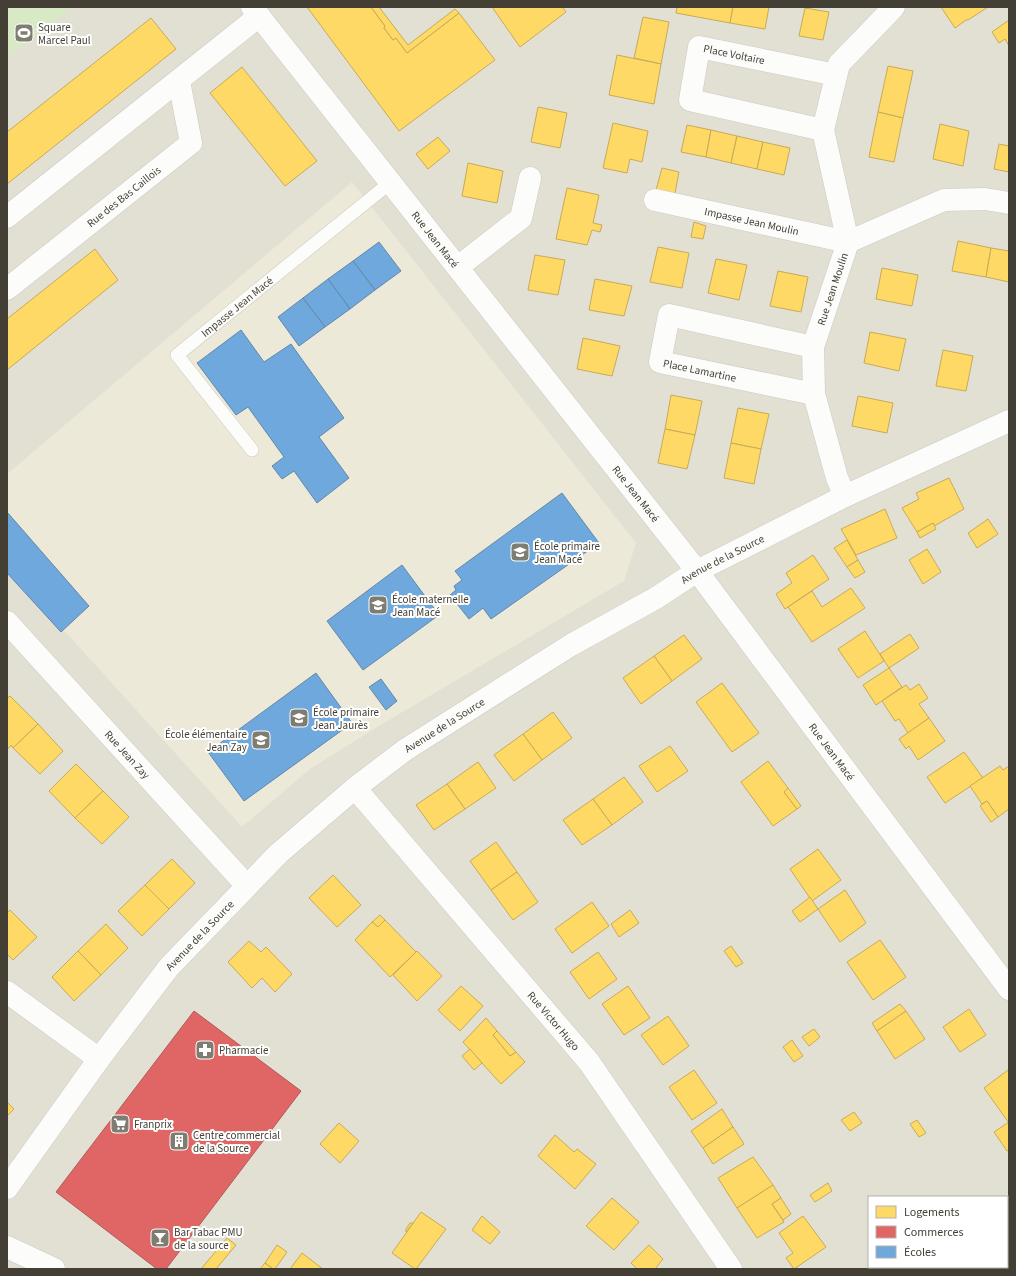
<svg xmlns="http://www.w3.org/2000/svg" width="1016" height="1276" font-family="'Source Sans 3',sans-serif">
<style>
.residential{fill:#e2dfd3;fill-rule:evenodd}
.education{fill:#ece9d8}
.green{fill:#d8e9c6}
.homes{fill:#ffd966;stroke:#c7ab57}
.shops{fill:#e06666;stroke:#b15a57}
.schools{fill:#6fa8dc;stroke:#6288aa}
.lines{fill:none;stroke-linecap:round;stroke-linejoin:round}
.lane-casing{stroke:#cccac4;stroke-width:14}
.street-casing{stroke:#cccac4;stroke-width:23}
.lane{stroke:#fcfcfb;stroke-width:13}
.street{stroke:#fcfcfb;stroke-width:22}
.labels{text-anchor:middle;stroke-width:4;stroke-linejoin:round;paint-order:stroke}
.poi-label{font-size:11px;fill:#433f34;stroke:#fff;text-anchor:start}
.street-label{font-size:11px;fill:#433f34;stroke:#fff}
</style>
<rect width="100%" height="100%" fill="#eeede6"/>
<path class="residential" d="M7,7H1009V1269H7ZM869,1197H1007V1267H869Z"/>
<polygon class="education" points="352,182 636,543 624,581 379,726 310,769 242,827 80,648 7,569 7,474"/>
<polygon class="green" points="7,7 73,7 7,58"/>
<g class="homes">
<polygon points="307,7 371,7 385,26 384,28 393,40 396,38 407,53 459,13 495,60 399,131"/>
<polygon points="371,7 379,7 408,45 455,9 459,13 407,53 396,38 393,40 384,28 385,26"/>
<polygon points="492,7 562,7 566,12 520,47"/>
<polygon points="677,7 733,7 730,23 676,13"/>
<polygon points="733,7 769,7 765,29 730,23"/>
<polygon points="941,7 988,7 968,20 966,20 955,28"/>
<polygon points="805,8 829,12 823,40 799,36"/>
<polygon points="643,17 669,22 661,64 634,58"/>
<polygon points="151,18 176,49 7,184 7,132"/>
<polygon points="1009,20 1009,46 1005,39 999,43 992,32"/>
<polygon points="617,55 661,64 654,104 609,95"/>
<polygon points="888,66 913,71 903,118 878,112"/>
<polygon points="242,67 317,161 285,186 210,93"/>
<polygon points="538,107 567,113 560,148 531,142"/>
<polygon points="878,112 903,118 894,162 869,157"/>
<polygon points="613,123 648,131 642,162 630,159 627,173 603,168"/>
<polygon points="940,124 969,131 963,166 933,159"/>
<polygon points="687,125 711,130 706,157 681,152"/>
<polygon points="711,130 737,136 731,163 706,157"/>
<polygon points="737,136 763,142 757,169 731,163"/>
<polygon points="438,137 450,151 428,169 416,154"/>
<polygon points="763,142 790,148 784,175 757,169"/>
<polygon points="999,144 1009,146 1009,172 994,169"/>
<polygon points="468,163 503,171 497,203 462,196"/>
<polygon points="662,168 679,172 674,198 655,194"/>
<polygon points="567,188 599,195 593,223 602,225 600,232 592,230 587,245 556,239"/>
<polygon points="694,222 706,226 703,239 691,237"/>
<polygon points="958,241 991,248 986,277 952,271"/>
<polygon points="658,247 689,253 682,288 650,282"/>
<polygon points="991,248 1009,251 1009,282 986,277"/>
<polygon points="95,249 118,280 7,370 7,319"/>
<polygon points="535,255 565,260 558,295 528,290"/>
<polygon points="716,259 747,265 739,300 708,293"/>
<polygon points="882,268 918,275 912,306 876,299"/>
<polygon points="778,271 808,277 801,312 770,306"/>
<polygon points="595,279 632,286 624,316 589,310"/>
<polygon points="870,332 906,339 899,371 864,363"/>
<polygon points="583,338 620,346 612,376 577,369"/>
<polygon points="943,350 973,356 966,391 936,386"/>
<polygon points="671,395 702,401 695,435 665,429"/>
<polygon points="858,396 893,403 887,433 852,426"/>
<polygon points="738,408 769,414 761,449 731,443"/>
<polygon points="665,429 695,435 687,469 658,463"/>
<polygon points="731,443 761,449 754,484 724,478"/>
<polygon points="949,478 964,509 934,526 933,523 917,532 902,508 919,499 916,493"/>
<polygon points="885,509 897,538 856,555 841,529"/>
<polygon points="988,519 998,534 977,548 968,533"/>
<polygon points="933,523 936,529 920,538 917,532"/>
<polygon points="847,540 858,560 847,567 834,548"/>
<polygon points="927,549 941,572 923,584 909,560"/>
<polygon points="813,555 829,579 785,609 776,594 792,583 786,573"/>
<polygon points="858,560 865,572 855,578 847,567"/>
<polygon points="851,588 865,608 812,642 788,607 812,591 822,607"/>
<polygon points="865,631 884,661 858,678 838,649"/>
<polygon points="910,634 919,648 889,668 880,654"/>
<polygon points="684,635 702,659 672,681 654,656"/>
<polygon points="654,656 672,681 641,704 623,678"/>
<polygon points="889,668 902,687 876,705 863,685"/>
<polygon points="722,683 759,733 732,752 696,702"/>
<polygon points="919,684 928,698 919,704 929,718 908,733 899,719 895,721 882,701 906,685 910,690"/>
<polygon points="10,696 38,724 13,748 11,745 7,750 7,698"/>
<polygon points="553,712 572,738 542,760 523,734"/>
<polygon points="929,718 945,741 918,760 909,746 906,749 899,739"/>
<polygon points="38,724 63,751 40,774 13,748"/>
<polygon points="523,734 542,760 514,781 494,755"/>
<polygon points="670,746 688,771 657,792 639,766"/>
<polygon points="964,752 983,778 945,803 927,777"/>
<polygon points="768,761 788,788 784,792 797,809 773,826 741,782"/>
<polygon points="478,762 496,788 465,809 447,784"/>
<polygon points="76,764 103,791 75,818 49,791"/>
<polygon points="1000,766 1003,770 1009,766 1009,776 1008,777 1009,779 1009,809 998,817 987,801 982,804 970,786"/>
<polygon points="624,777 643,802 612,825 593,799"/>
<polygon points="447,784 465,809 434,830 416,805"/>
<polygon points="788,788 801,806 797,809 784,792"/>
<polygon points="103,791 129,817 102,844 75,818"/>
<polygon points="593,799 612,825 582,845 563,820"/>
<polygon points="987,801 998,817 991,822 980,806"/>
<polygon points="496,842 517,872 491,890 470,861"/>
<polygon points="818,849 841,880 812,901 790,869"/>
<polygon points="172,859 195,883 169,909 145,885"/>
<polygon points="517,872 538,902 513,920 491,890"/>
<polygon points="333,875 361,905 337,927 309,898"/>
<polygon points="145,885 169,909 142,936 118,911"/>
<polygon points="845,890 866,923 840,942 818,909"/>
<polygon points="810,897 818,909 800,922 792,911"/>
<polygon points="592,902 609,926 572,953 555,929"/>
<polygon points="10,910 37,937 13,960 7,954 7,913"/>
<polygon points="630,910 639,923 619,937 611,924"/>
<polygon points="380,915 385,920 378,927 372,922"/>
<polygon points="385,920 416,952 390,977 355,940 372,922 378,927"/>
<polygon points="106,924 128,948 101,975 78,951"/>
<polygon points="880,940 906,977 873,1000 847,962"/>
<polygon points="249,941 261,952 266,947 292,974 275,992 262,978 252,988 228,962"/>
<polygon points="731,946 743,963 736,967 724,951"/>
<polygon points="78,951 101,975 74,1001 52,977"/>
<polygon points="417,951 442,976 417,1001 393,975"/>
<polygon points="598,952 617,979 589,999 570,972"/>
<polygon points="461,986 483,1006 460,1031 438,1010"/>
<polygon points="628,986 650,1018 624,1035 602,1004"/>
<polygon points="900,1004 906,1011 877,1031 872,1023"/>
<polygon points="969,1009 986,1035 960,1052 943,1027"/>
<polygon points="906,1011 925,1039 895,1059 877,1031"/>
<polygon points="668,1016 689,1046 663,1065 641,1035"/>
<polygon points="486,1018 497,1031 493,1035 510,1056 516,1052 525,1062 501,1084 463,1042"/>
<polygon points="814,1029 820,1037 809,1046 802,1037"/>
<polygon points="497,1031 516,1052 510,1056 493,1035"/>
<polygon points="792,1040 803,1056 794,1062 783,1047"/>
<polygon points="470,1049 482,1063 474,1070 462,1056"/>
<polygon points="694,1070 717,1103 692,1120 669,1087"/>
<polygon points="1008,1070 1009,1071 1009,1123 984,1088"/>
<polygon points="7,1102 14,1109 7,1116"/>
<polygon points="722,1109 733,1127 703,1148 691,1131"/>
<polygon points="854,1112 862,1123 850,1131 841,1120"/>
<polygon points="917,1120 926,1133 919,1137 910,1124"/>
<polygon points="1009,1122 1009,1150 1007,1151 994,1132"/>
<polygon points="339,1123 359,1141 340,1163 320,1144"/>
<polygon points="733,1127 744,1144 713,1164 703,1148"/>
<polygon points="555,1135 574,1152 577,1149 596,1164 575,1189 538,1156"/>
<polygon points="753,1157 773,1185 737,1208 718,1178"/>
<polygon points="828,1183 832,1191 815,1202 810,1195"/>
<polygon points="773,1185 781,1198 772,1204 784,1222 757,1238 737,1208"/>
<polygon points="612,1198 639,1222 614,1250 586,1226"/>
<polygon points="781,1198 791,1214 783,1220 772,1204"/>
<polygon points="421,1212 446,1229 416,1269 415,1269 392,1253"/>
<polygon points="482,1216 500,1232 490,1244 472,1230"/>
<polygon points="803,1216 826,1247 794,1269 786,1258 793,1253 779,1233"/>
<polygon points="410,1223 413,1223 406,1232 406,1229"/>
<polygon points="227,1238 236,1245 216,1269 201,1269"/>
<polygon points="277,1245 287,1252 275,1269 273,1269 265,1263"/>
<polygon points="649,1245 663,1259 655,1269 637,1269 631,1263"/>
<polygon points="302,1253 323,1269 290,1269"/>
<polygon points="265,1263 273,1269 260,1269"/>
<polygon points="912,1267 919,1267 920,1269 907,1269"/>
<polygon points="934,1267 985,1267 979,1269 932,1269 935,1268"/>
</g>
<polygon class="shops" points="194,1011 301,1091 166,1269 157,1269 56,1192"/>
<g class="schools">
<polygon points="379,242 401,271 375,290 353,261"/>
<polygon points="353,261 375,290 350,309 328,279"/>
<polygon points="328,279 350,309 325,327 303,298"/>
<polygon points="303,298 325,327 299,346 278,317"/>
<polygon points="241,330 264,362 291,344 344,418 319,437 349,478 317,503 294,471 282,479 272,466 284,457 248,407 236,415 197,363"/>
<polygon points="562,493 599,543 491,619 483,608 469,619 450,595 456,590 454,586 462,580 455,571"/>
<polygon points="7,512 89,606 61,632 7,573"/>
<polygon points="402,565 439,615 363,670 327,621"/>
<polygon points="316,673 352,723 244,801 208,752"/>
<polygon points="381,679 397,701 386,710 369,687"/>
</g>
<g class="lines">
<g class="lane-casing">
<g id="lane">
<path id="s1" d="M252,450L177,355L391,182"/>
</g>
</g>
<g class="street-casing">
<g id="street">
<path id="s2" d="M252,7L697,571L1009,989"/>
<path id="s3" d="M823,130L690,100L699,47L836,75"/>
<path id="s4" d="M655,200L848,242L944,200L985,199L1009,203"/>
<polyline points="7,217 259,16"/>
<polyline points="458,267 521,218 530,178"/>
<path id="s5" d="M7,289L191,143L179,81"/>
<path id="s6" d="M813,347L669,315L660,362L814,394"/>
<path id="s7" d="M845,496L837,478L814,394L813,347L848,242L823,130L839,64L894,7"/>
<path id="s8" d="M7,622L247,886"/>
<path id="s9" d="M355,788L589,1062L731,1269"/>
<polyline points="7,992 99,1059"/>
<path id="s10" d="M7,1188L99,1059L169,967L278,854L355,788L405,750L571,645L656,598L697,571L845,496L1009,421"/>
<polyline points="7,1247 54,1269"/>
</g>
</g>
<use href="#lane" class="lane"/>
<use href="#street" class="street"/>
</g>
<defs>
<g id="stadium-square" transform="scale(1)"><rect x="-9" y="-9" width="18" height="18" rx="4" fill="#7f7c72" stroke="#fff"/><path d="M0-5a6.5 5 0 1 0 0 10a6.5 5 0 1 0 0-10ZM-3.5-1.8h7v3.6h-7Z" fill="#fff"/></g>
<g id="school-square" transform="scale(1)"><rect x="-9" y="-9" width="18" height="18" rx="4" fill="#7f7c72" stroke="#fff"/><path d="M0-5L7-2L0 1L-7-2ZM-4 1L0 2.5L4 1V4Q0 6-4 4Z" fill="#fff"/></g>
<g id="pharmacy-square" transform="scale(1)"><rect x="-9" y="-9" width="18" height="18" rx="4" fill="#7f7c72" stroke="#fff"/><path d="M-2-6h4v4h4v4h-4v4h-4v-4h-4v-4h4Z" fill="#fff"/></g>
<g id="supermarket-square" transform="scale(1)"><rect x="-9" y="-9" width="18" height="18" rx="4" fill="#7f7c72" stroke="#fff"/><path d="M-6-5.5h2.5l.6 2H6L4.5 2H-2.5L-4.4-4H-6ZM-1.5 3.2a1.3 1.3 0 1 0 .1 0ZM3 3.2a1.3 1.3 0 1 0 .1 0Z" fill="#fff"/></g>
<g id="building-square" transform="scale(1)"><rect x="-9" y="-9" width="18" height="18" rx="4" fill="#7f7c72" stroke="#fff"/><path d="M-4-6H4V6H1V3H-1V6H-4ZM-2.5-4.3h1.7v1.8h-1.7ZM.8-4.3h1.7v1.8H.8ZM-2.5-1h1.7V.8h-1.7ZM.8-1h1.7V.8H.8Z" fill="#fff"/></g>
<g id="bar-square" transform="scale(1)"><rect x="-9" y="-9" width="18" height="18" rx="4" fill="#7f7c72" stroke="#fff"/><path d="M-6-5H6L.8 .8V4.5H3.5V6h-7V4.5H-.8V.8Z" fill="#fff"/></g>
</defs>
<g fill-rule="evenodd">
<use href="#stadium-square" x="24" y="33"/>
<use href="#school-square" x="520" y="552"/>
<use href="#school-square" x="378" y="605"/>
<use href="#school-square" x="299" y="718"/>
<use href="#school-square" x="261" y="740"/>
<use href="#pharmacy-square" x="205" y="1050"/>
<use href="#supermarket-square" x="120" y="1124"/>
<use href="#building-square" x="179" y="1141"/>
<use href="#bar-square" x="160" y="1238"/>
</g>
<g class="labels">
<g class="poi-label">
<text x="38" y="31">Square<tspan x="38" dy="13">Marcel Paul</tspan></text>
<text x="534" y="550">École primaire<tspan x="534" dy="13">Jean Macé</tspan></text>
<text x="392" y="603">École maternelle<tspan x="392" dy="13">Jean Macé</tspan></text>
<text x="313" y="716">École primaire<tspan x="313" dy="13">Jean Jaurès</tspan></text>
<text x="247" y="738" text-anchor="end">École élémentaire<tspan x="247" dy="13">Jean Zay</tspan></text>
<text x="219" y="1054">Pharmacie</text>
<text x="134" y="1128">Franprix</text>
<text x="193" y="1139">Centre commercial<tspan x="193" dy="13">de la Source</tspan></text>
<text x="174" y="1236">Bar Tabac PMU<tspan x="174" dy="13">de la source</tspan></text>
</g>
<g class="street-label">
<text dy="4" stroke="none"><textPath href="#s3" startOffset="226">Place Voltaire</textPath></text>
<text dy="4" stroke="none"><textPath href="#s5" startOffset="149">Rue des Bas Caillois</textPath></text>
<text dy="4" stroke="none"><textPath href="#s4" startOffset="99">Impasse Jean Moulin</textPath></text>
<text dy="4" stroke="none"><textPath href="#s2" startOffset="296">Rue Jean Macé</textPath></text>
<text dy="4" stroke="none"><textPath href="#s7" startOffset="215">Rue Jean Moulin</textPath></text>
<text dy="4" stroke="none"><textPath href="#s1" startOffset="198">Impasse Jean Macé</textPath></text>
<text dy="4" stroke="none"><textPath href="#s6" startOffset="236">Place Lamartine</textPath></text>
<text dy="4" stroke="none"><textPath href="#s2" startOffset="620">Rue Jean Macé</textPath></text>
<text dy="4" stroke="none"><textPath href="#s10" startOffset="966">Avenue de la Source</textPath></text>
<text dy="4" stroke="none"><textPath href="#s10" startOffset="642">Avenue de la Source</textPath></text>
<text dy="4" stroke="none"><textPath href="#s2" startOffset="944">Rue Jean Macé</textPath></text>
<text dy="4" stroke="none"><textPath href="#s8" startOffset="179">Rue Jean Zay</textPath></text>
<text dy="4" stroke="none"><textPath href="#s10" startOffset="318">Avenue de la Source</textPath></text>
<text dy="4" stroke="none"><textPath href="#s9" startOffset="306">Rue Victor Hugo</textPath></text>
</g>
</g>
<rect width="1016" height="1276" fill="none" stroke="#433f34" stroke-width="16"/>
<rect x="868" y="1196" width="140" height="72" fill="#ffffff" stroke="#b4b2ae"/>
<rect x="876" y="1206" width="20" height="12" fill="#ffd966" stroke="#b4b2ae"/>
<text x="904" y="1216" font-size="12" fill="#433f34">Logements</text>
<rect x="876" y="1226" width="20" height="12" fill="#e06666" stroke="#b4b2ae"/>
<text x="904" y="1236" font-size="12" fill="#433f34">Commerces</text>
<rect x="876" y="1246" width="20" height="12" fill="#6fa8dc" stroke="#b4b2ae"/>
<text x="904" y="1256" font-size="12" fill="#433f34">Écoles</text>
</svg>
